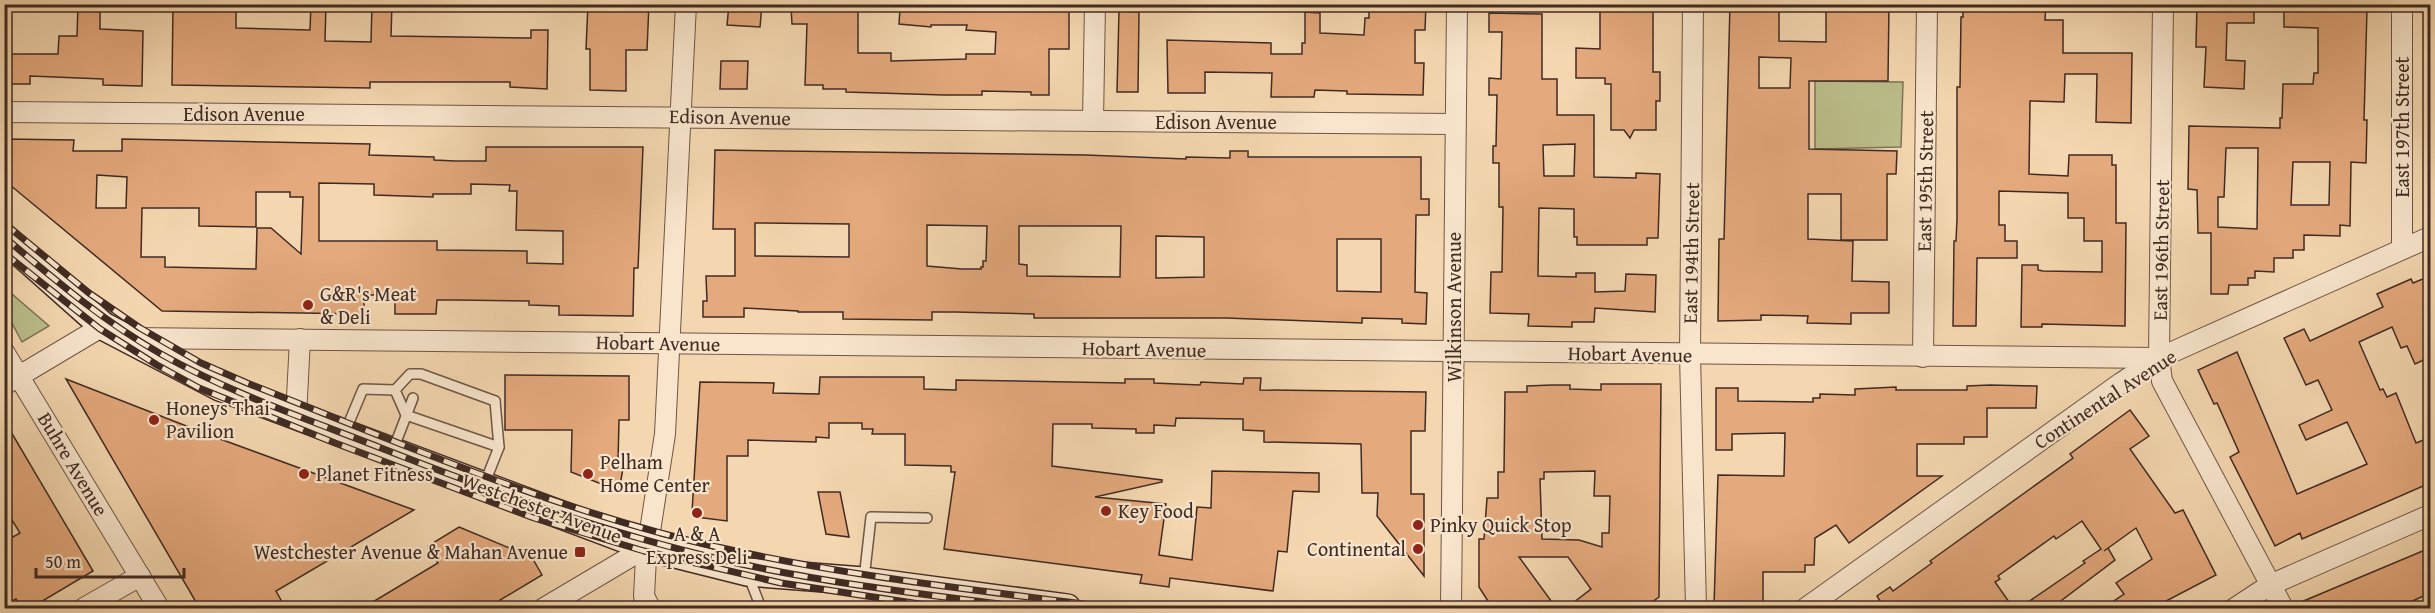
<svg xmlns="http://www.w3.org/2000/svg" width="2435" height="613" font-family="'Gentium Book Plus',serif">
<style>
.green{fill:#bbbe8b;stroke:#7e7457;stroke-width:1.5}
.building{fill:#e4a97d;stroke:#402b23;stroke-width:1.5;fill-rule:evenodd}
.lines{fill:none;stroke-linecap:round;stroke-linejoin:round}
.lane-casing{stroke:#6d5646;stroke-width:12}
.street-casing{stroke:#6d5646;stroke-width:22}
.secondary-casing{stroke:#402b23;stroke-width:30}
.lane{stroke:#f8e5cc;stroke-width:9}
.street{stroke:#f8e5cc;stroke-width:20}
.secondary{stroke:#f8e5cc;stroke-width:27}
.rail-casing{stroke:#402b23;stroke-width:7}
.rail{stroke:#f8e5cc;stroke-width:4.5;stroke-dasharray:14;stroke-linecap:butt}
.poi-dot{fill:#8f2418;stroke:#f8e5cc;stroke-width:2}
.labels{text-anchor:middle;stroke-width:4.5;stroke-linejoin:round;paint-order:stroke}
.street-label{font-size:20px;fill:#402b23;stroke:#f8e5cc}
.poi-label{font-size:20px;fill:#402b23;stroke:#f8e5cc;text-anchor:start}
</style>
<rect width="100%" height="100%" fill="#f4d7b0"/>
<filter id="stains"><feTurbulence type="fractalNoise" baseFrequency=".00333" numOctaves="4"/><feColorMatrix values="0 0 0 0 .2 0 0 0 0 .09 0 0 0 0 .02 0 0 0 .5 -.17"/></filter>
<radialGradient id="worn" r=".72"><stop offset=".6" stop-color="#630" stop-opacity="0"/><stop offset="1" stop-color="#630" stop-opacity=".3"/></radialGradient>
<g class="green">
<polygon points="1815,81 1903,82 1901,147 1815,149"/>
<polygon points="4,288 5,288 49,326 22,342 5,310"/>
</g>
<g class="building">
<polygon points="78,4 100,4 100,29 143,31 142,86 103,85 103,79 30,76 30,84 4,84 4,54 58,54 59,36 77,36"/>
<polygon points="173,4 233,4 234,7 236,7 236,28 310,30 311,4 326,4 325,41 371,42 372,4 392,4 391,36 531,38 531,30 548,30 547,89 510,87 510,82 370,82 370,88 172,85"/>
<polygon points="588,4 649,4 647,50 626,50 626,91 590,90 590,49 586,49"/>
<polygon points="729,4 762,4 760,27 727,25"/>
<polygon points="826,4 858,4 858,53 891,53 891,61 966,59 966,54 995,54 996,32 966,30 967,25 931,25 931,27 899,24 900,9 1006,10 1006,4 1047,4 1047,9 1069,10 1069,49 1049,49 1049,95 1031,95 1031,92 982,91 982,95 944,95 846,92 846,89 823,89 823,85 805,85 807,24 792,24 791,7 826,7"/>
<polygon points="1375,4 1426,4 1425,30 1415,30 1415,63 1424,63 1423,95 1347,94 1347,91 1315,90 1314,97 1271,97 1272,73 1205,72 1205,93 1168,93 1167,40 1271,43 1271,54 1302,54 1302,43 1305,43 1305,12 1320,13 1320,33 1364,35 1365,18 1369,18 1369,9 1375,9"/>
<polygon points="1600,4 1653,4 1653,72 1660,72 1660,101 1656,101 1656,130 1634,130 1630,138 1624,130 1611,130 1611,84 1605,84 1605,78 1576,78 1576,48 1600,49"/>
<path d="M1730,4H1779V41L1826,42V4H1889L1888,81H1809V149L1897,151L1896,174H1887V240H1841V194H1808V239L1853,241L1852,281L1889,282V313H1851V324L1807,323L1808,316L1761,315V320L1718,321L1719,239H1724ZM1759,57L1791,58L1790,88H1759Z"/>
<polygon points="1963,4 2046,4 2045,20 2063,20 2063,53 2132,53 2131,123 2096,122 2097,74 2065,74 2064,102 2030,101 2029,174 2068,176 2069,155 2112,155 2112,165 2116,165 2116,223 2126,223 2125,326 2042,324 2042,327 2021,327 2022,265 2038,265 2038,270 2043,271 2102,272 2102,241 2084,241 2084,218 2068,218 2068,193 1999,191 1999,225 2005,225 2005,241 2017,241 2017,258 1977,258 1976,326 1953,326 1954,241 1956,241 1957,219 1957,87 1960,87 1961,17 1963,17"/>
<polygon points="2197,4 2254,4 2254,23 2227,23 2226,60 2245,61 2244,89 2204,87 2206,47 2196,47"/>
<path d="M2284,4H2301V8H2367L2364,120H2367L2366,163L2351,162L2350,226L2340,225V236L2304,235V250H2293V258H2274V272L2255,271V278H2248V285H2229L2228,294H2211V233H2198L2197,190L2188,189L2189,126L2280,128V118H2282L2283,84H2313L2314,73H2318V28L2284,27ZM2226,148H2258L2257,229L2218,227V197H2224ZM2293,162H2330L2329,205H2291Z"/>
<polygon points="1119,11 1139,12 1138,92 1117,92"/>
<path d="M1489,13L1542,14V79H1557V115H1594V177L1636,178V173L1660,174L1658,238H1647V245H1577V237H1574V209L1539,208L1538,276L1576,277V273H1595V292L1625,291L1626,274L1656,275L1655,312L1595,308L1594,322H1572V327L1528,326L1529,314L1490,313L1491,272H1502L1503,207H1499V163H1493V146H1496L1497,95H1489V78L1501,79L1502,32H1489ZM1575,144L1574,176H1544L1543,145Z"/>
<polygon points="721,61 748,61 747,89 720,89"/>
<path d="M4,139L74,140L73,151H122V139L370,144L369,155L434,157V160L455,161H486V147H643L638,268H634L633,316L559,315V306L529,305V301L457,300H437L436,314H395V295H364V314L162,311L4,180ZM97,175L127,177L126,208H96ZM319,183L374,184V195L433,197V194H471V184L510,185L509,191H517L516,230L563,231V264L527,263V251L437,250V241H319ZM256,192H290V197H303L301,254L271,228H257L256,269L165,267V257H141L142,208H199V226L256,227Z"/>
<path d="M715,150L1086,155L1186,159V157L1230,158V151H1248V157H1421V199H1429V215H1416L1415,292L1427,293L1426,324L1402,323V319L1362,318V323L1226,318H1034V314L955,312H932V320L843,319V312H798V311L744,308V317H703V301H707L706,276H735V229H713ZM755,223L849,224V257L755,256ZM927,225L987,226L986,261H983V267H981V269H962L927,266ZM1019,226H1121L1120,277L1027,276V265L1019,264ZM1156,236L1204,237V277L1156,278ZM1337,239H1381V292L1337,291Z"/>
<polygon points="2430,276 2430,357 2415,364 2407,346 2401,348 2392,327 2359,342 2380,390 2383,389 2387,397 2396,393 2416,443 2426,439 2430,450 2430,483 2302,539 2300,533 2275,546 2230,457 2239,452 2217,403 2214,404 2198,370 2237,352 2297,494 2367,464 2347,422 2306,440 2299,425 2332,410 2318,380 2306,385 2284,338 2304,329 2310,341 2383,307 2377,294 2411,279 2413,283"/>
<polygon points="505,375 629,376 629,420 619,420 618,463 624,463 619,491 571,472 572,430 505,430"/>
<polygon points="820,377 924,377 924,389 956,390 956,380 1125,383 1125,379 1154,379 1154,383 1200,385 1201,382 1243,384 1244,378 1261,378 1260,390 1426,392 1425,431 1411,431 1411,494 1424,494 1424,576 1377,516 1378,493 1362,493 1361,444 1264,442 1264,431 1243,430 1243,419 1176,418 1175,426 1154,425 1154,433 1136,433 1136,429 1092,428 1092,424 1053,424 1052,466 1162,480 1162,482 1095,497 1166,504 1159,555 1192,560 1197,507 1211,508 1212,471 1319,473 1319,492 1293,491 1287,552 1278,551 1273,591 1170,578 1169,587 1140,583 1142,575 944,549 955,472 951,472 951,466 905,465 905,434 872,434 873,429 862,429 862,423 829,423 829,438 816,437 816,442 748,440 748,456 727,456 727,521 696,517 692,512 700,382 774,383 773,393 819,394"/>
<polygon points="66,379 212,436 414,510 276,591 286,609 200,609"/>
<path d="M1601,384H1661L1659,597L1642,609H1565L1591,589L1568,557H1519L1557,609H1493L1479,587V539H1484L1487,498H1498V472H1504L1505,392H1527V386L1552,385H1570V389L1601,390ZM1595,471L1594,496H1610L1609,533H1602V547L1579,540L1542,539L1540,479H1544V472Z"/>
<polygon points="1990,385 2037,386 2036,408 1987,408 1987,437 1964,437 1964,444 1917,444 1917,476 1942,476 1849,543 1836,525 1815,538 1814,565 1805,565 1805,572 1763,572 1763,605 1714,606 1718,475 1784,476 1785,433 1732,434 1732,450 1716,450 1716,388 1738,388 1738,401 1813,402 1813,398 1820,398 1820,394 1855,395 1855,389 1896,387 1896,390 1967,390 1967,386"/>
<polygon points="2130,410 2149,436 2130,449 2175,513 2183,510 2216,575 2151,609 2102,609 2124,594 2116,583 2152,559 2136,528 2104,551 2108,548 2115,560 2050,609 2018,609 2085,563 2083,561 2101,549 2082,521 2056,539 2054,536 1998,576 2000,579 1995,582 2014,609 1869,609 1880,601 1877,596 1890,587 1893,591 1932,563 1930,561 2073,458 2070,454"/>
<polygon points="4,420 93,571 29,609 22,609 16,599 4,605 4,542 20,533 4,507"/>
<polygon points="818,492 840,492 849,537 826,534"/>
<polygon points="459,527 519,552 522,559 530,554 542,575 485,609 361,609 438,563 428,546"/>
<polygon points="2425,550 2430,563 2430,593 2395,609 2295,609 2294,605"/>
</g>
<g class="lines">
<g class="lane-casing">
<g id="lane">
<polyline points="395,390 406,415 499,447 484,485"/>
<polyline points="495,401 499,447"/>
<polyline points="345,432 363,389 395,390 410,374 421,374 495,401"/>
<polyline points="393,450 413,398"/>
<polyline points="749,577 761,608"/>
<polyline points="864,579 871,517 927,518"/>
</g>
</g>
<g class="street-casing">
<g id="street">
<polyline points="1693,4 1690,355 1696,608"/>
<polyline points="2163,4 2159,358 2162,381 2283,608"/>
<polyline points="2402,4 2402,249"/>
<polyline points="4,112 1455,124"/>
<polyline points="1093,121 1095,4"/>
<polyline points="128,338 2159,358"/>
<polyline points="4,352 159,608"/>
<polyline points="1923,357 1927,4"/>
<polyline points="4,385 103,326"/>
<polyline points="296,417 300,339"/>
<polyline points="84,608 140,576"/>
<polyline points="544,608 647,547"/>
<polyline points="650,608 644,596 646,557 665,434 686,4"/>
<polyline points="1451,608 1457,4"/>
<polyline points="1806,608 2121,383 2159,358 2430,237"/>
<polyline points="2235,608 2270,585 2430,515"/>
</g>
</g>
<g class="secondary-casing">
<polyline id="secondary" points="4,238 103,326 220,387 647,547 747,572 863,581 1067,608"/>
</g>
<use href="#lane" class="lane"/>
<use href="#street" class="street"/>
<use href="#secondary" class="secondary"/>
<g class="rail-casing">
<g id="rail">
<path d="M4,223L89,293L140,328L201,363L247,383C403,444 558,512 722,548C851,577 985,591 1116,608"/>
<path d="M4,237C54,279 104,322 161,354C230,393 307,419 381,448C491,491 603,532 719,559C822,583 928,595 1032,608"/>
<polyline points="4,253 100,329 157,365 199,388 335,443 534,518 644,551 781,583 946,608"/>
</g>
</g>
<use href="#rail" class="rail"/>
</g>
<g class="poi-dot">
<circle cx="308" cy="305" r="6"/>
<circle cx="154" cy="420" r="6"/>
<circle cx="304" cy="474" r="6"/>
<circle cx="588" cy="474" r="6"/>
<circle cx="1106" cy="511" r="6"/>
<circle cx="697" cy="513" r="6"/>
<circle cx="1418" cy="525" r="6"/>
<circle cx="1418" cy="549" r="6"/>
<rect x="574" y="546" width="12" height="12" rx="3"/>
</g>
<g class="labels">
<g class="street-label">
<text x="244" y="121">Edison Avenue</text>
<text transform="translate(730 117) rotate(1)" y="7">Edison Avenue</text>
<text x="1216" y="129">Edison Avenue</text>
<text transform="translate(2402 127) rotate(-90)" y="7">East 197th Street</text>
<text transform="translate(1925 181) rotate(-89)" y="7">East 195th Street</text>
<text transform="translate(2161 250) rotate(-89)" y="7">East 196th Street</text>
<text transform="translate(1691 253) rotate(-89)" y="7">East 194th Street</text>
<text transform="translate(1454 307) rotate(-90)" y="7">Wilkinson Avenue</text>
<text transform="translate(658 343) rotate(1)" y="7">Hobart Avenue</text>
<text transform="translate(1144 349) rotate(1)" y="7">Hobart Avenue</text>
<text transform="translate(1630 354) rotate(1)" y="7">Hobart Avenue</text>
<text transform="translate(2105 399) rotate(-33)" y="7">Continental Avenue</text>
<text transform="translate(73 464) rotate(59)" y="7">Buhre Avenue</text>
<text transform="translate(542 508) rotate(20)" y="7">Westchester Avenue</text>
</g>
<g class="poi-label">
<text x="320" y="301">G&amp;R's Meat<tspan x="320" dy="23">&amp; Deli</tspan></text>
<text x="166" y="415">Honeys Thai<tspan x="166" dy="23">Pavilion</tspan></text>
<text x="600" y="469">Pelham<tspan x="600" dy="23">Home Center</tspan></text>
<text x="316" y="481">Planet Fitness</text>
<text x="1118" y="518">Key Food</text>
<text x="1430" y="532">Pinky Quick Stop</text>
<text x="697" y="541" text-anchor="middle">A &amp; A<tspan x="697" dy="23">Express Deli</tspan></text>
<text x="1406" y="556" text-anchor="end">Continental</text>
<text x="568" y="559" text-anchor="end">Westchester Avenue &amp; Mahan Avenue</text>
</g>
</g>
<rect width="2435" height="613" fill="none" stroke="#f4d7b0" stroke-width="24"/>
<rect x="6" y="6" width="2423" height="601" fill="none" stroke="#402b23" stroke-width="3"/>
<rect x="12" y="12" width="2411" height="589" fill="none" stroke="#402b23" stroke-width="1.5"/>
<path d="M36 568v9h148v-9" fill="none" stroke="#402b23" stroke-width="3"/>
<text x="45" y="568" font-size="18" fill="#402b23" stroke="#f8e5cc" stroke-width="4.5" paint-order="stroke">50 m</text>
<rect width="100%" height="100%" filter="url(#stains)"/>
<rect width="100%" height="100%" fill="url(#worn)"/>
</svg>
